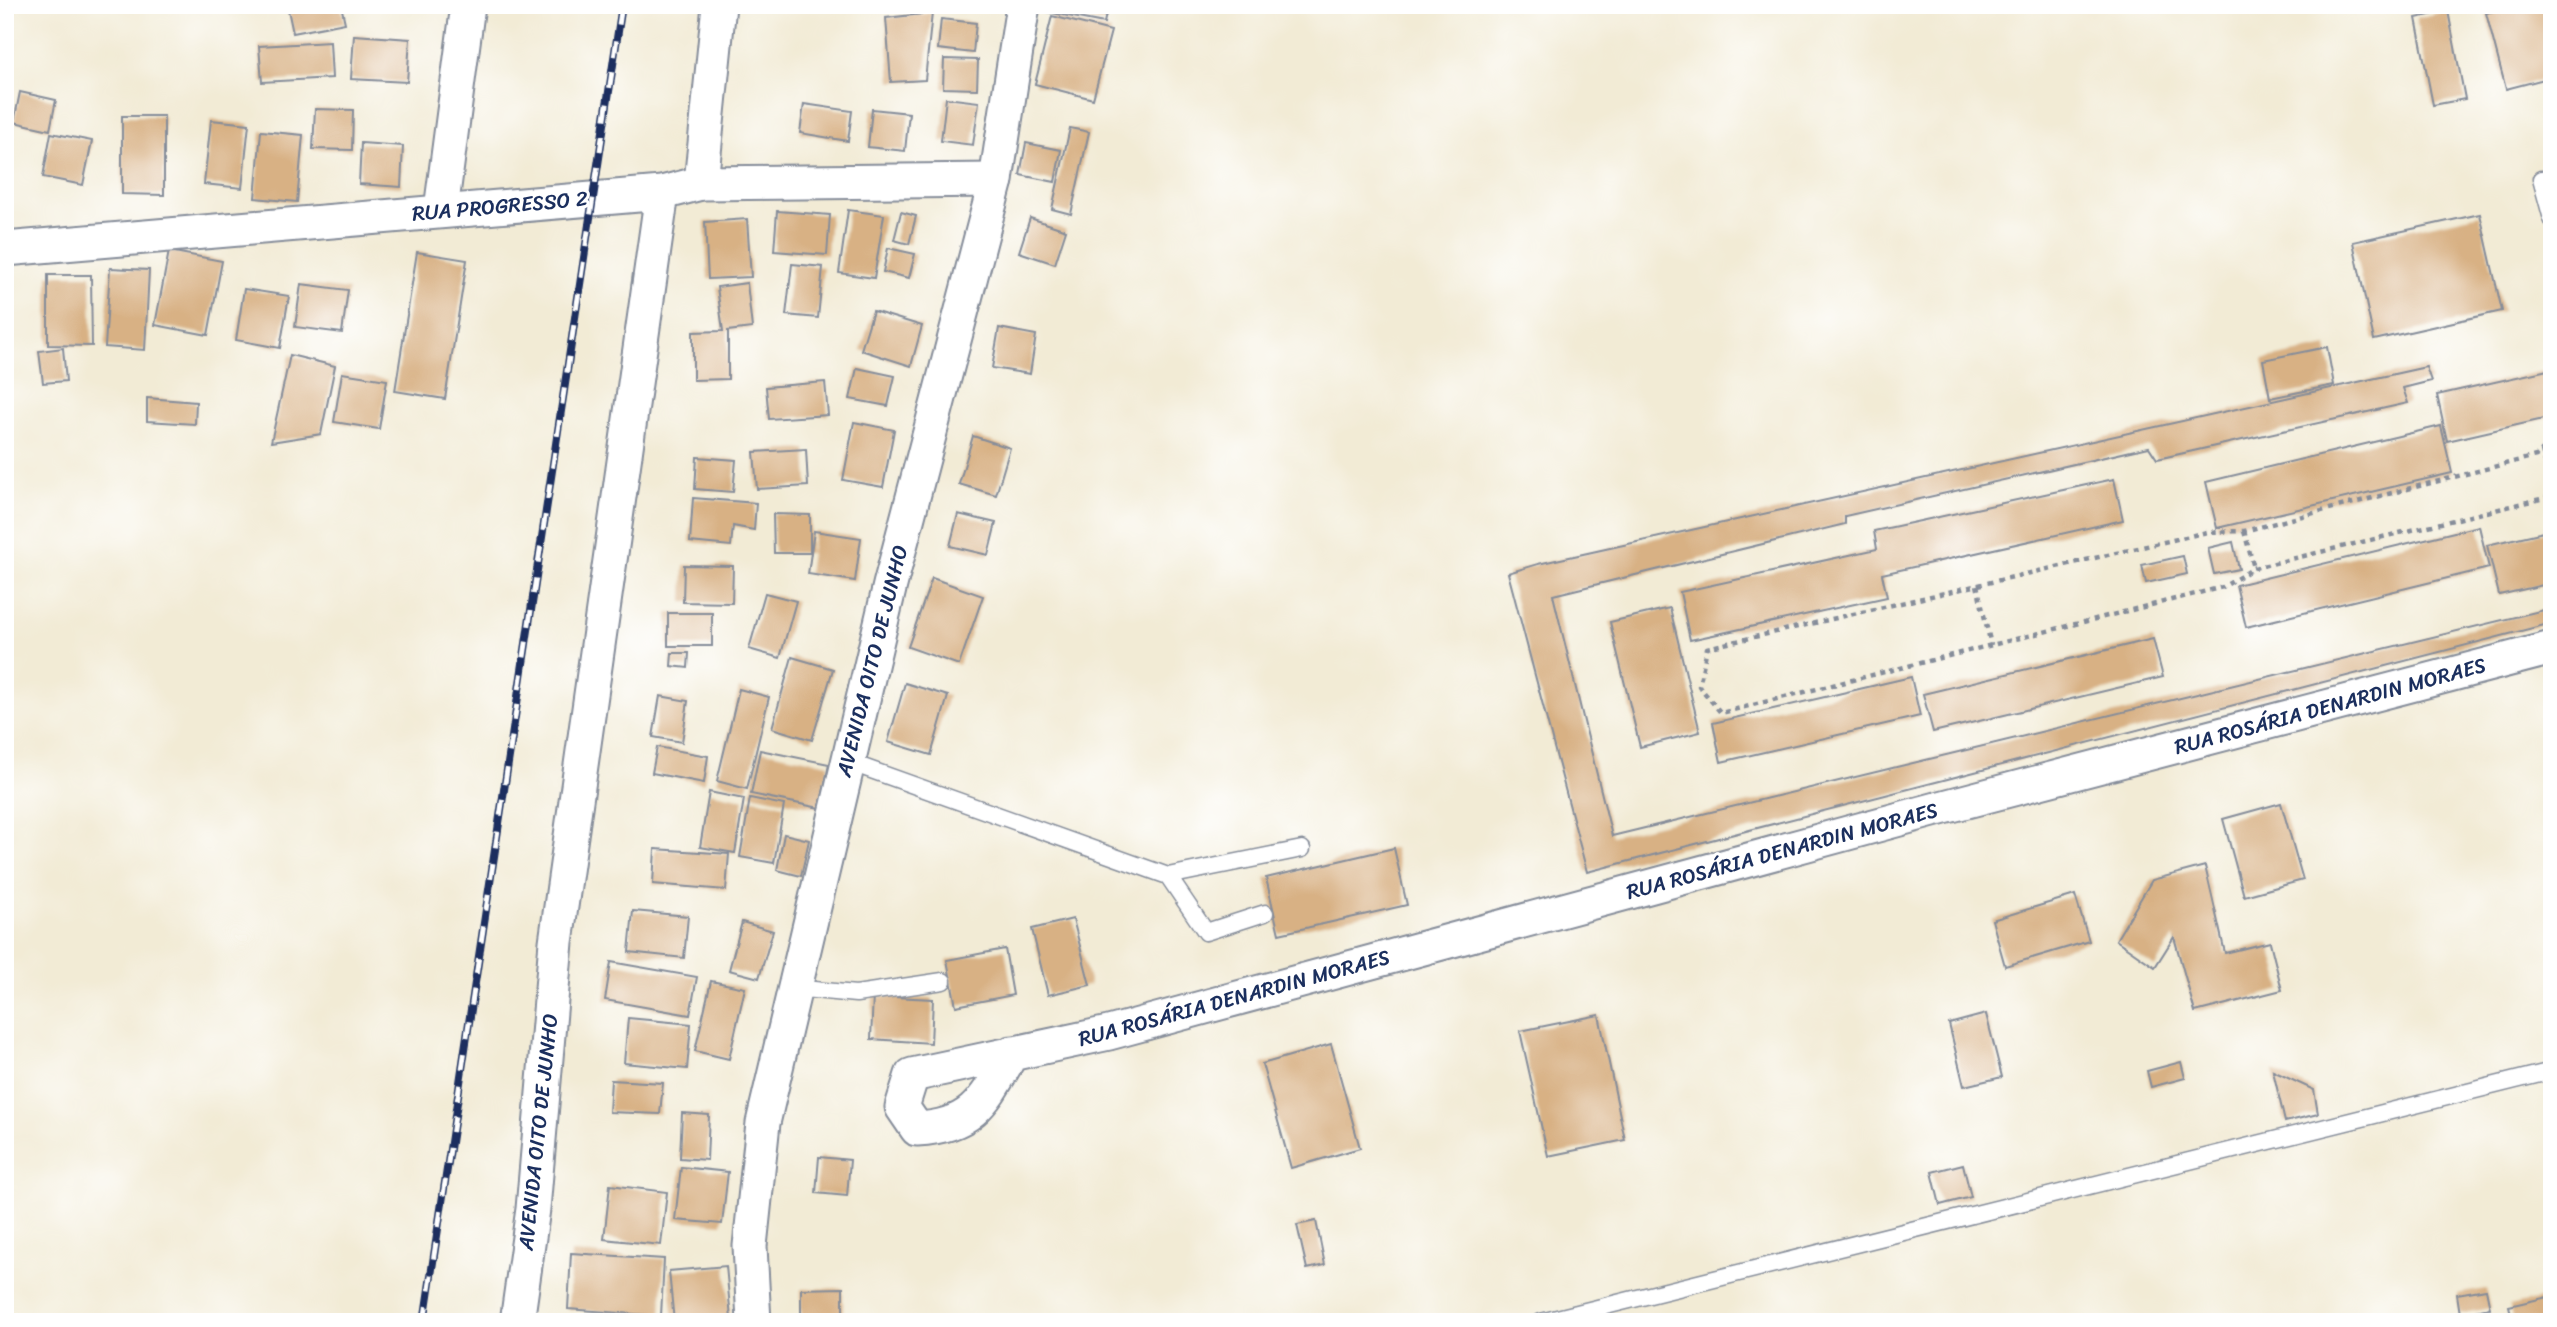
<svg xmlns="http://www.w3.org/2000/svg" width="2557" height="1327" font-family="Sriracha,sans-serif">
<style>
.building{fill:#d8b184}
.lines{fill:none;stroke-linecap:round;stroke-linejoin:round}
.lane-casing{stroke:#868d9a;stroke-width:19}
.street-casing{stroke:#868d9a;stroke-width:37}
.path{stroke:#868d9a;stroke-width:4.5;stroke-dasharray:5 5;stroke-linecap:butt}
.lane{stroke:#fff;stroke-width:16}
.street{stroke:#fff;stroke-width:33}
.rail-casing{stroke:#1b2f5e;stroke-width:8}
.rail{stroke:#fff;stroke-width:5;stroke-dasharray:16;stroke-linecap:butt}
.labels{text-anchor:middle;stroke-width:6;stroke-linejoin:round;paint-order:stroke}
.street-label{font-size:21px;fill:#1b2f5e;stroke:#fff}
</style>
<rect width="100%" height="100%" fill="#fff"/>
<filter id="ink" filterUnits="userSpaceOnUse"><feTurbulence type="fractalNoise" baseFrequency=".0143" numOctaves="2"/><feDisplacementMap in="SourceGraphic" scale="14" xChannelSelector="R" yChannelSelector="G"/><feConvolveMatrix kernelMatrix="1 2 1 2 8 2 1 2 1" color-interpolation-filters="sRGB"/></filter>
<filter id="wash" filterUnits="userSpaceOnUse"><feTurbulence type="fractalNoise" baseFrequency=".00686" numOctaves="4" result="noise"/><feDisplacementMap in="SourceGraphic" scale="28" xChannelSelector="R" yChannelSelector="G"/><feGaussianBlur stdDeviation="1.57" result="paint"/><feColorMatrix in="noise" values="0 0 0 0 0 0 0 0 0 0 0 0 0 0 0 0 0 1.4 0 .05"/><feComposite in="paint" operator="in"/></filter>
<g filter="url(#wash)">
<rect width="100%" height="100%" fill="#f2ebd5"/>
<g id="blocks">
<g class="building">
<polygon points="287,5 341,5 345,23 293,33"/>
<polygon points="1048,5 1108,5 1104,23 1047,12"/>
<polygon points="2516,5 2552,5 2552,77 2506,89 2486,13"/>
<polygon points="2448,11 2465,99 2433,105 2416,18"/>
<polygon points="932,13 925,80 891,82 886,18"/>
<polygon points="1052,16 1111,31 1093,99 1035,84"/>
<polygon points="941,19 976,23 973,53 938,49"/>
<polygon points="354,35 410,39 407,82 351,79"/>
<polygon points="330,42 332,78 262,82 259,46"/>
<polygon points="944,59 978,60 977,89 943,88"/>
<polygon points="20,92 56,100 50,130 14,122"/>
<polygon points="946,98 979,102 973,145 941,141"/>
<polygon points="804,104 852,111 848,141 800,133"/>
<polygon points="315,109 353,110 352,150 313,149"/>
<polygon points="872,109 909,113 905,151 868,147"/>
<polygon points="122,116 164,116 164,195 122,194"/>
<polygon points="211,120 249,124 242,188 204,184"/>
<polygon points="1070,128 1089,132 1071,214 1052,209"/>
<polygon points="261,131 303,135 297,202 255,198"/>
<polygon points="51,133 92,141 83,185 43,177"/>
<polygon points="361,143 403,146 401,187 359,184"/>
<polygon points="1026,143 1061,150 1055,182 1020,175"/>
<polygon points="848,210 884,215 874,278 839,273"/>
<polygon points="777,211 830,215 827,255 774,251"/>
<polygon points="901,212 916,216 909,244 894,240"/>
<polygon points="2480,214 2502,311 2374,340 2353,242"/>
<polygon points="1030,218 1066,230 1055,264 1019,252"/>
<polygon points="747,219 751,277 708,279 705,222"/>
<polygon points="888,248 915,254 909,278 883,272"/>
<polygon points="169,251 222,261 208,335 155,325"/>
<polygon points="417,252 467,260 445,399 395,391"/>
<polygon points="792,264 823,267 818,318 786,315"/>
<polygon points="110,268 149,270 145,350 105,347"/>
<polygon points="48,275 91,275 92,346 48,345"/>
<polygon points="747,283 752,328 728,331 728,379 693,380 693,332 723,331 717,287"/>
<polygon points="301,284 348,290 342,333 295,327"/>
<polygon points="244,289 289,296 280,348 236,340"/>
<polygon points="873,311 922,326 911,366 861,350"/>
<polygon points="999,328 1036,335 1030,374 992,368"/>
<polygon points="2327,347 2334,385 2270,398 2263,360"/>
<polygon points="63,348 66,381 43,383 39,351"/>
<polygon points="290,355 335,366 321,434 271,442"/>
<polygon points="2426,367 2431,381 2403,388 2408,403 2157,459 2149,447 1845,516 1845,524 1553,595 1612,836 2552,608 2552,623 1587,872 1508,573 1538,564"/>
<polygon points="857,368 895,376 888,406 850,399"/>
<polygon points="2552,369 2552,417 2447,441 2437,395"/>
<polygon points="342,373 387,380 379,429 334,422"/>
<polygon points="825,382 828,415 769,419 766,387"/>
<polygon points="147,398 196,402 195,424 147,421"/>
<polygon points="854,422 894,430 883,487 843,480"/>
<polygon points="2441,426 2452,473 2217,528 2206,482"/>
<polygon points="973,436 1010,448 996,495 959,484"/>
<polygon points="806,449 808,486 757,489 754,452"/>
<polygon points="697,457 736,460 733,492 695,489"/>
<polygon points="2114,479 2123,520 1882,574 1887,597 1690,640 1680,592 1877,549 1874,531"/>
<polygon points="693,498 756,503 754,530 733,526 731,546 690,542"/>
<polygon points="773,514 810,515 810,553 774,553"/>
<polygon points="958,514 996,523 988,555 950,546"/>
<polygon points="2479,526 2489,568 2246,627 2236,585"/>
<polygon points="2552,530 2552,583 2499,595 2487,545"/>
<polygon points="814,531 861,538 855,581 808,574"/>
<polygon points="2233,542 2239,569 2214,574 2208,548"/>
<polygon points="2183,556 2187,574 2146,583 2142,565"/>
<polygon points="684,565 733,566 732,603 683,602"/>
<polygon points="932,578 983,596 959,665 908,647"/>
<polygon points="765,593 796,601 780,658 749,649"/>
<polygon points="1670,608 1700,732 1640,747 1610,622"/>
<rect x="668" y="613" width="44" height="33"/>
<polygon points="2153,639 2163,677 1933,732 1923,694"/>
<polygon points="672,653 689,653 688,668 671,666"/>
<polygon points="792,657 833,669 812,740 772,728"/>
<polygon points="1911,677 1920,716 1721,762 1713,723"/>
<polygon points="905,683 948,696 931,755 888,742"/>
<polygon points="739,689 769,697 747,789 717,781"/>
<polygon points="660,696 688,701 682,742 653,737"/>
<polygon points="657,747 708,756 704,783 652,773"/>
<polygon points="760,750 829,764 820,808 751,794"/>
<polygon points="709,792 744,799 735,853 700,847"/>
<polygon points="750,798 784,805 774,863 740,857"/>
<polygon points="2281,803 2303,880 2244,896 2223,819"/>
<polygon points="784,834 809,840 801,876 777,870"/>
<polygon points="1394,848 1407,905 1279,934 1266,878"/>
<polygon points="655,849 729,854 726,890 653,884"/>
<polygon points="2205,866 2225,953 2270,942 2282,990 2195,1012 2174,937 2155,967 2116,940 2152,880"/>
<polygon points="2075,895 2089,941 2005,966 1992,920"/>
<polygon points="633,911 688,916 684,958 629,952"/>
<polygon points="1073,919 1090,985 1048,995 1032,929"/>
<polygon points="742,922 773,931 759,978 729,970"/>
<polygon points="1005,949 1013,995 956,1006 947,960"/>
<polygon points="611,962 697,977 690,1015 605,1000"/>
<polygon points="711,981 745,988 729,1059 695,1051"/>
<polygon points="873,996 933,999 931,1043 871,1039"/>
<polygon points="1986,1014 2002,1077 1964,1086 1949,1024"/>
<polygon points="1599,1015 1625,1140 1548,1156 1520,1031"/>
<polygon points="628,1018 691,1024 687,1069 624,1063"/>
<polygon points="1331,1044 1360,1148 1291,1168 1262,1064"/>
<polygon points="2181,1062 2185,1078 2151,1087 2147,1071"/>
<polygon points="2273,1071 2314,1090 2318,1114 2285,1122"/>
<polygon points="611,1080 663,1083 660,1114 609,1112"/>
<polygon points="682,1113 709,1115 707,1160 680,1158"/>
<polygon points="819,1157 850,1160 847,1196 816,1193"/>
<polygon points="1963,1164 1971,1197 1940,1205 1932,1172"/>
<polygon points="681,1167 728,1172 722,1224 675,1220"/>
<polygon points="610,1185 667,1192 661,1245 604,1239"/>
<polygon points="1316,1221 1325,1265 1307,1269 1297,1225"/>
<polygon points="571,1253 664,1259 661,1316 568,1309"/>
<polygon points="726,1266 731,1319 674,1322 669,1271"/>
<polygon points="843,1288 843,1322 801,1322 801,1289"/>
<polygon points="2486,1289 2490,1308 2460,1314 2457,1294"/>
<polygon points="2552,1296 2552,1322 2513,1322 2509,1306"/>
</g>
</g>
</g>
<g filter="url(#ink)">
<use href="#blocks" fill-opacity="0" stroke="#868d9a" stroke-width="2"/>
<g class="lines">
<g class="lane-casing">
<g id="lane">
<polyline points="2541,179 2552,219"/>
<polyline points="846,761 1168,876 1206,932 1265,913"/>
<polyline points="1168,876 1302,849"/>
<polyline points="793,988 856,994 943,981"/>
<polyline points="1541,1322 2552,1071"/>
</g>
</g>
<g class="street-casing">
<g id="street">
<polyline points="701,183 719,5"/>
<polyline points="441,210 468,5"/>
<polyline points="5,249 662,193 701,183 996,180"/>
<path d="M1012,1053C985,1099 975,1126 917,1129L902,1107L912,1075L1109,1033L1944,807L2552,648"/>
<polyline points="517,1322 533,1209 556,942 662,193"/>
<polyline points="754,1322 750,1246 763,1123 890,585 996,180 1023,5"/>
</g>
</g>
<g class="path">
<polyline points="2552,442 2536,456 2244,531 2207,532 1707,648 1699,686 1721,713 2223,587 2254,568 2549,497 2552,501"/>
<polyline points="2542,451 2552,489"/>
<polyline points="2244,531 2254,568"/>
<polyline points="1977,585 1991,645"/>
</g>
<use href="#lane" class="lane"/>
<use href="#street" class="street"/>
<g class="rail-casing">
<polyline id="rail" points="424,1322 622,5"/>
</g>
<use href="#rail" class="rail"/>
</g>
</g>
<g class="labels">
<g class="street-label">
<text transform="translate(500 206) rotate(-5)" y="7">RUA PROGRESSO 2</text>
<text transform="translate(872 661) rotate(-76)" y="7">AVENIDA OITO DE JUNHO</text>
<text transform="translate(2330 706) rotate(-15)" y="7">RUA ROSÁRIA DENARDIN MORAES</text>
<text transform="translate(1782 851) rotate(-15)" y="7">RUA ROSÁRIA DENARDIN MORAES</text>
<text transform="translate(1234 998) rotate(-15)" y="7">RUA ROSÁRIA DENARDIN MORAES</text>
<text transform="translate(538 1132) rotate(-84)" y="7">AVENIDA OITO DE JUNHO</text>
</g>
</g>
<rect width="2557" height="1327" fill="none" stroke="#fff" stroke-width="28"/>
</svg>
